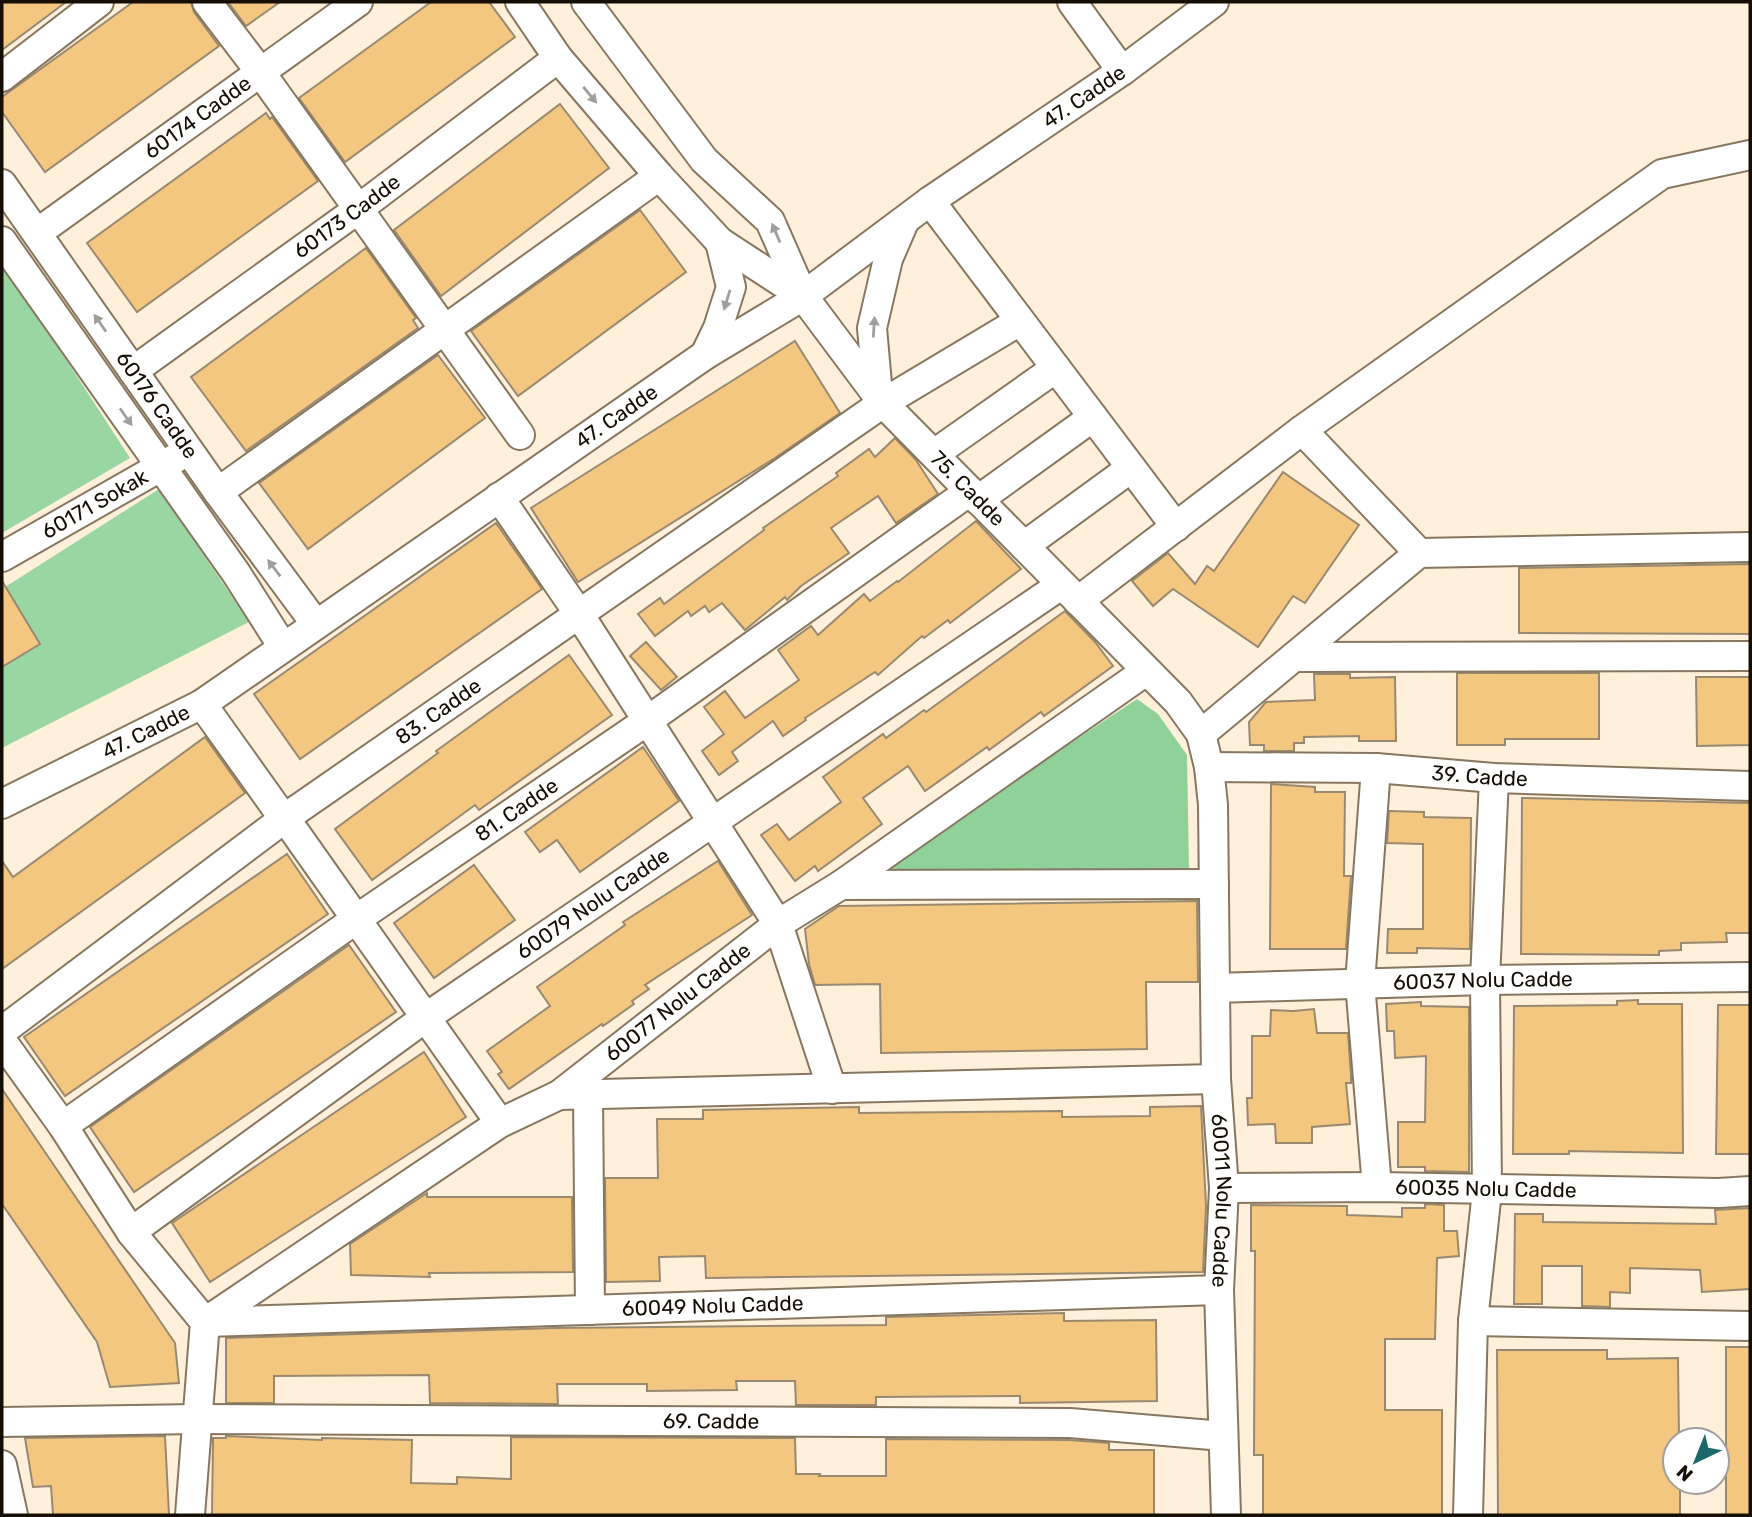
<svg xmlns="http://www.w3.org/2000/svg" width="1752" height="1517" font-family="Rubik,sans-serif">
<style>
.green{fill:#9ad6a3}
.forest{fill:#90d19a}
.building{fill:#f4c781;stroke:#9a8971;stroke-width:2}
.lines{fill:none;stroke-linecap:round;stroke-linejoin:round}
.minor-casing{stroke:#87775f;stroke-width:32}
.minor{stroke:#fff;stroke-width:28}
.oneway{fill:#a19f9b}
.labels{text-anchor:middle;stroke-width:6;stroke-linejoin:round;paint-order:stroke}
.street-label{font-size:21px;fill:#140e05;stroke:#fff}
</style>
<rect width="100%" height="100%" fill="#fff0db"/>
<g class="green">
<polygon points="4,264 130,458 2,533 2,266"/>
<polygon points="159,489 249,622 2,748 2,589"/>
</g>
<polygon class="forest" points="1137,699 1158,714 1187,755 1189,870 869,877"/>
<g class="building">
<polygon points="2,2 66,2 2,50"/>
<polygon points="133,2 191,2 194,12 219,46 45,172 2,112 2,97"/>
<polygon points="228,2 280,2 246,26"/>
<polygon points="431,2 489,2 515,37 345,162 299,98"/>
<polygon points="560,104 609,168 441,296 394,230"/>
<polygon points="266,113 270,119 272,117 318,181 137,312 87,243"/>
<polygon points="640,210 686,272 518,396 471,331"/>
<polygon points="366,248 416,318 413,320 418,328 246,451 191,377"/>
<polygon points="795,341 840,413 775,458 578,582 531,508"/>
<polygon points="438,355 485,418 308,549 259,483"/>
<polygon points="895,438 916,460 938,494 896,523 878,496 831,528 849,553 801,586 787,600 785,597 745,630 722,603 709,612 705,606 691,616 688,611 655,636 638,614 660,598 664,604 764,530 763,528 838,476 836,473 869,449 875,457"/>
<polygon points="1283,472 1359,525 1305,603 1293,596 1258,647 1173,589 1153,606 1132,581 1168,553 1195,584 1207,566 1214,571"/>
<polygon points="976,521 1021,569 950,623 948,620 924,638 922,636 878,675 875,672 805,718 806,720 783,736 773,721 732,752 738,761 719,775 702,751 724,734 704,707 725,691 745,718 799,680 778,650 811,626 818,635 864,594 870,601 897,581 898,582"/>
<polygon points="496,523 542,589 300,759 254,694"/>
<polygon points="1750,564 1750,634 1519,633 1519,568"/>
<polygon points="2,581 40,644 2,667"/>
<polygon points="1065,611 1095,642 1113,666 1044,716 1041,712 989,750 987,747 925,791 908,766 863,798 882,824 818,871 815,866 795,881 761,835 777,824 789,840 841,802 823,777 883,734 886,738 924,710 926,712"/>
<polygon points="646,642 677,677 661,690 630,656"/>
<polygon points="569,655 612,715 479,810 475,805 372,880 335,829 438,753 436,751"/>
<polygon points="1457,673 1599,673 1599,739 1505,739 1505,745 1457,745"/>
<polygon points="1314,674 1350,674 1350,678 1395,677 1396,741 1359,741 1359,736 1304,737 1304,743 1294,743 1294,751 1264,751 1264,745 1250,745 1249,722 1266,702 1315,700"/>
<polygon points="1696,677 1750,677 1750,745 1697,746"/>
<polygon points="205,737 245,793 2,969 2,861 13,877"/>
<polygon points="643,747 679,801 580,872 557,840 540,852 525,832"/>
<polygon points="1271,784 1315,787 1315,792 1345,792 1344,876 1351,876 1346,949 1270,949"/>
<polygon points="1522,798 1750,803 1750,933 1726,933 1727,942 1681,943 1681,950 1659,951 1659,955 1521,954"/>
<polygon points="1389,811 1424,812 1424,817 1471,818 1470,949 1417,948 1417,953 1387,953 1388,929 1423,929 1423,844 1387,843"/>
<polygon points="287,854 328,914 65,1096 24,1037"/>
<polygon points="718,861 752,915 645,985 649,989 632,1001 634,1004 603,1026 602,1024 509,1089 498,1074 502,1072 487,1051 550,1006 537,987 625,925 623,922"/>
<polygon points="474,865 515,920 434,978 394,923"/>
<polygon points="1197,901 1198,982 1146,982 1147,1049 881,1053 880,984 815,985 809,964 805,929 839,906"/>
<polygon points="349,945 396,1012 134,1192 90,1127"/>
<polygon points="1638,1000 1638,1004 1682,1004 1683,1153 1569,1151 1569,1154 1513,1154 1514,1006 1617,1005 1617,1001"/>
<polygon points="1421,1002 1421,1006 1469,1007 1469,1172 1425,1171 1425,1167 1398,1167 1398,1122 1425,1122 1426,1056 1395,1058 1394,1031 1387,1031 1386,1004"/>
<polygon points="1718,1005 1750,1005 1750,1154 1716,1154"/>
<polygon points="1314,1009 1317,1033 1348,1033 1351,1075 1351,1083 1346,1083 1350,1124 1312,1127 1312,1143 1276,1143 1275,1124 1248,1125 1247,1098 1252,1098 1252,1036 1270,1036 1271,1010 1293,1011"/>
<polygon points="424,1052 466,1117 210,1282 172,1223"/>
<polygon points="2,1089 175,1343 179,1383 110,1387 97,1342 2,1204"/>
<polygon points="1201,1106 1206,1206 1203,1272 706,1278 705,1256 659,1257 660,1281 606,1282 605,1178 658,1178 657,1119 703,1119 703,1110 859,1107 859,1113 1062,1111 1062,1117 1150,1116 1150,1107"/>
<polygon points="427,1193 427,1197 572,1197 573,1272 429,1273 430,1277 351,1275 350,1244"/>
<polygon points="1425,1204 1444,1205 1444,1231 1457,1231 1459,1256 1437,1258 1435,1339 1385,1339 1385,1410 1442,1410 1442,1515 1263,1515 1263,1455 1254,1455 1255,1251 1251,1251 1251,1205 1347,1206 1347,1215 1402,1217 1402,1208 1425,1208"/>
<polygon points="1750,1208 1750,1289 1702,1292 1700,1270 1630,1268 1630,1293 1610,1292 1610,1307 1582,1306 1582,1266 1542,1266 1542,1304 1514,1304 1515,1214 1543,1214 1543,1222 1716,1224 1715,1210"/>
<polygon points="1064,1313 1064,1321 1156,1320 1157,1401 1020,1403 1020,1396 876,1397 876,1405 796,1405 795,1381 736,1381 737,1390 647,1391 647,1384 557,1384 558,1404 430,1403 429,1375 274,1376 274,1403 226,1403 226,1338 554,1328 886,1325 886,1317"/>
<rect x="1726" y="1347" width="24" height="168"/>
<polygon points="1497,1350 1607,1350 1607,1359 1678,1358 1679,1440 1675,1440 1675,1482 1680,1482 1680,1515 1498,1515"/>
<polygon points="165,1436 169,1515 53,1515 51,1486 33,1487 25,1438"/>
<polygon points="226,1436 322,1440 322,1438 412,1440 411,1483 457,1484 457,1477 511,1479 511,1437 795,1438 796,1474 820,1474 819,1476 886,1476 886,1439 1069,1440 1109,1443 1109,1450 1154,1450 1154,1515 212,1515 213,1438 226,1438"/>
</g>
<g class="lines">
<g class="minor-casing">
<g id="minor">
<polyline points="207,2 261,73 520,435"/>
<polyline points="520,2 558,58 659,176 720,242 803,296"/>
<path id="s1" d="M586,2L704,160L770,221L803,296L883,403L1178,702L1201,734L1209,767L1213,805L1216,1079L1224,1188L1219,1290L1226,1515"/>
<polyline points="1072,2 1122,71"/>
<polyline points="2,77 99,2"/>
<path id="s2" d="M2,184L218,492L315,623"/>
<polyline points="930,201 1176,527"/>
<path id="s3" d="M37,233L358,2"/>
<polyline points="2,241 236,573 283,647"/>
<polyline points="705,355 718,328 731,287 720,242"/>
<path id="s4" d="M133,371L357,210L558,58"/>
<polyline points="878,395 872,328 888,259 904,222"/>
<polyline points="1302,430 1419,553"/>
<polyline points="934,454 1056,368"/>
<polyline points="218,492 659,176"/>
<polyline points="499,497 579,614 778,924 832,1089"/>
<polyline points="978,500 1093,417"/>
<polyline points="1024,546 1131,468"/>
<path id="s5" d="M2,557L176,458"/>
<polyline points="1078,601 1302,430 1662,174 1750,155"/>
<polyline points="1294,657 1750,656"/>
<polyline points="202,704 284,819"/>
<polyline points="1201,734 1419,553 1750,547"/>
<path id="s6" d="M1209,767L1376,768L1494,778L1750,786"/>
<polyline points="1376,768 1360,983 1377,1187"/>
<path id="s7" d="M2,804L202,704L705,355L803,296L930,201L1122,71L1214,2"/>
<polyline points="285,818 500,1123"/>
<polyline points="841,885 1214,884"/>
<path id="s8" d="M1215,988L1485,980L1750,977"/>
<path id="s9" d="M2,1031L285,818L883,403L1020,321"/>
<polyline points="2,1041 63,1126 131,1232 205,1322 190,1515"/>
<polyline points="559,1095 1216,1079"/>
<polyline points="588,1095 590,1310"/>
<path id="s10" d="M63,1126L355,920L647,721L970,491"/>
<path id="s11" d="M1224,1188L1377,1187L1719,1193L1750,1191"/>
<path id="s12" d="M131,1232L425,1018L1061,585"/>
<polyline points="1473,1321 1750,1326"/>
<path id="s13" d="M205,1322L500,1123L559,1095L778,924L841,885L1146,671"/>
<path id="s14" d="M205,1322L1219,1290"/>
<path id="s15" d="M2,1422L197,1419L1070,1423L1223,1436"/>
<polyline points="2,1465 13,1515"/>
<polyline points="1468,1515 1473,1321 1487,1191 1485,980 1494,778"/>
</g>
</g>
<use href="#minor" class="minor"/>
</g>
<defs><path id="oneway-solid" d="M-6-.8H1V-3.2L6.5 0L1 3.2V.8H-6Z" transform="scale(1.75)"/></defs>
<g class="oneway">
<use href="#oneway-solid" transform="translate(590 95) rotate(50)"/>
<use href="#oneway-solid" transform="translate(776 233) rotate(-113)"/>
<use href="#oneway-solid" transform="translate(727 300) rotate(107)"/>
<use href="#oneway-solid" transform="translate(100 323) rotate(-125)"/>
<use href="#oneway-solid" transform="translate(874 327) rotate(-86)"/>
<use href="#oneway-solid" transform="translate(126 417) rotate(55)"/>
<use href="#oneway-solid" transform="translate(274 568) rotate(-127)"/>
</g>
<g class="labels">
<g class="street-label">
<text dy="7" stroke="none"><textPath href="#s7" startOffset="1295">47. Cadde</textPath></text>
<text dy="7" stroke="none"><textPath href="#s3" startOffset="198">60174 Cadde</textPath></text>
<text dy="7" stroke="none"><textPath href="#s4" startOffset="264">60173 Cadde</textPath></text>
<text dy="7" stroke="none"><textPath href="#s2" startOffset="270">60176 Cadde</textPath></text>
<text dy="7" stroke="none"><textPath href="#s7" startOffset="728">47. Cadde</textPath></text>
<text dy="7" stroke="none"><textPath href="#s1" startOffset="623">75. Cadde</textPath></text>
<text dy="7" stroke="none"><textPath href="#s5" startOffset="107">60171 Sokak</textPath></text>
<text dy="7" stroke="none"><textPath href="#s9" startOffset="541">83. Cadde</textPath></text>
<text dy="7" stroke="none"><textPath href="#s7" startOffset="161">47. Cadde</textPath></text>
<text dy="7" stroke="none"><textPath href="#s6" startOffset="271">39. Cadde</textPath></text>
<text dy="7" stroke="none"><textPath href="#s10" startOffset="553">81. Cadde</textPath></text>
<text dy="7" stroke="none"><textPath href="#s12" startOffset="567">60079 Nolu Cadde</textPath></text>
<text dy="7" stroke="none"><textPath href="#s8" startOffset="268">60037 Nolu Cadde</textPath></text>
<text dy="7" stroke="none"><textPath href="#s13" startOffset="572">60077 Nolu Cadde</textPath></text>
<text dy="7" stroke="none"><textPath href="#s11" startOffset="262">60035 Nolu Cadde</textPath></text>
<text dy="7" stroke="none"><textPath href="#s1" startOffset="1430">60011 Nolu Cadde</textPath></text>
<text dy="7" stroke="none"><textPath href="#s14" startOffset="508">60049 Nolu Cadde</textPath></text>
<text dy="7" stroke="none"><textPath href="#s15" startOffset="709">69. Cadde</textPath></text>
</g>
</g>
<rect width="1752" height="1517" fill="none" stroke="#140e05" stroke-width="7"/>
<g transform="translate(1696 1461) rotate(223)"><circle r="33" fill="#ffffff" stroke="#a19f9b" stroke-width="2"/>
<path d="M0-5L12 26L0 18L-12 26Z" fill="#1a6869"/>
<text y="-10" font-size="19" font-weight="bold" text-anchor="middle" fill="#140e05">N</text>
</g>
</svg>
